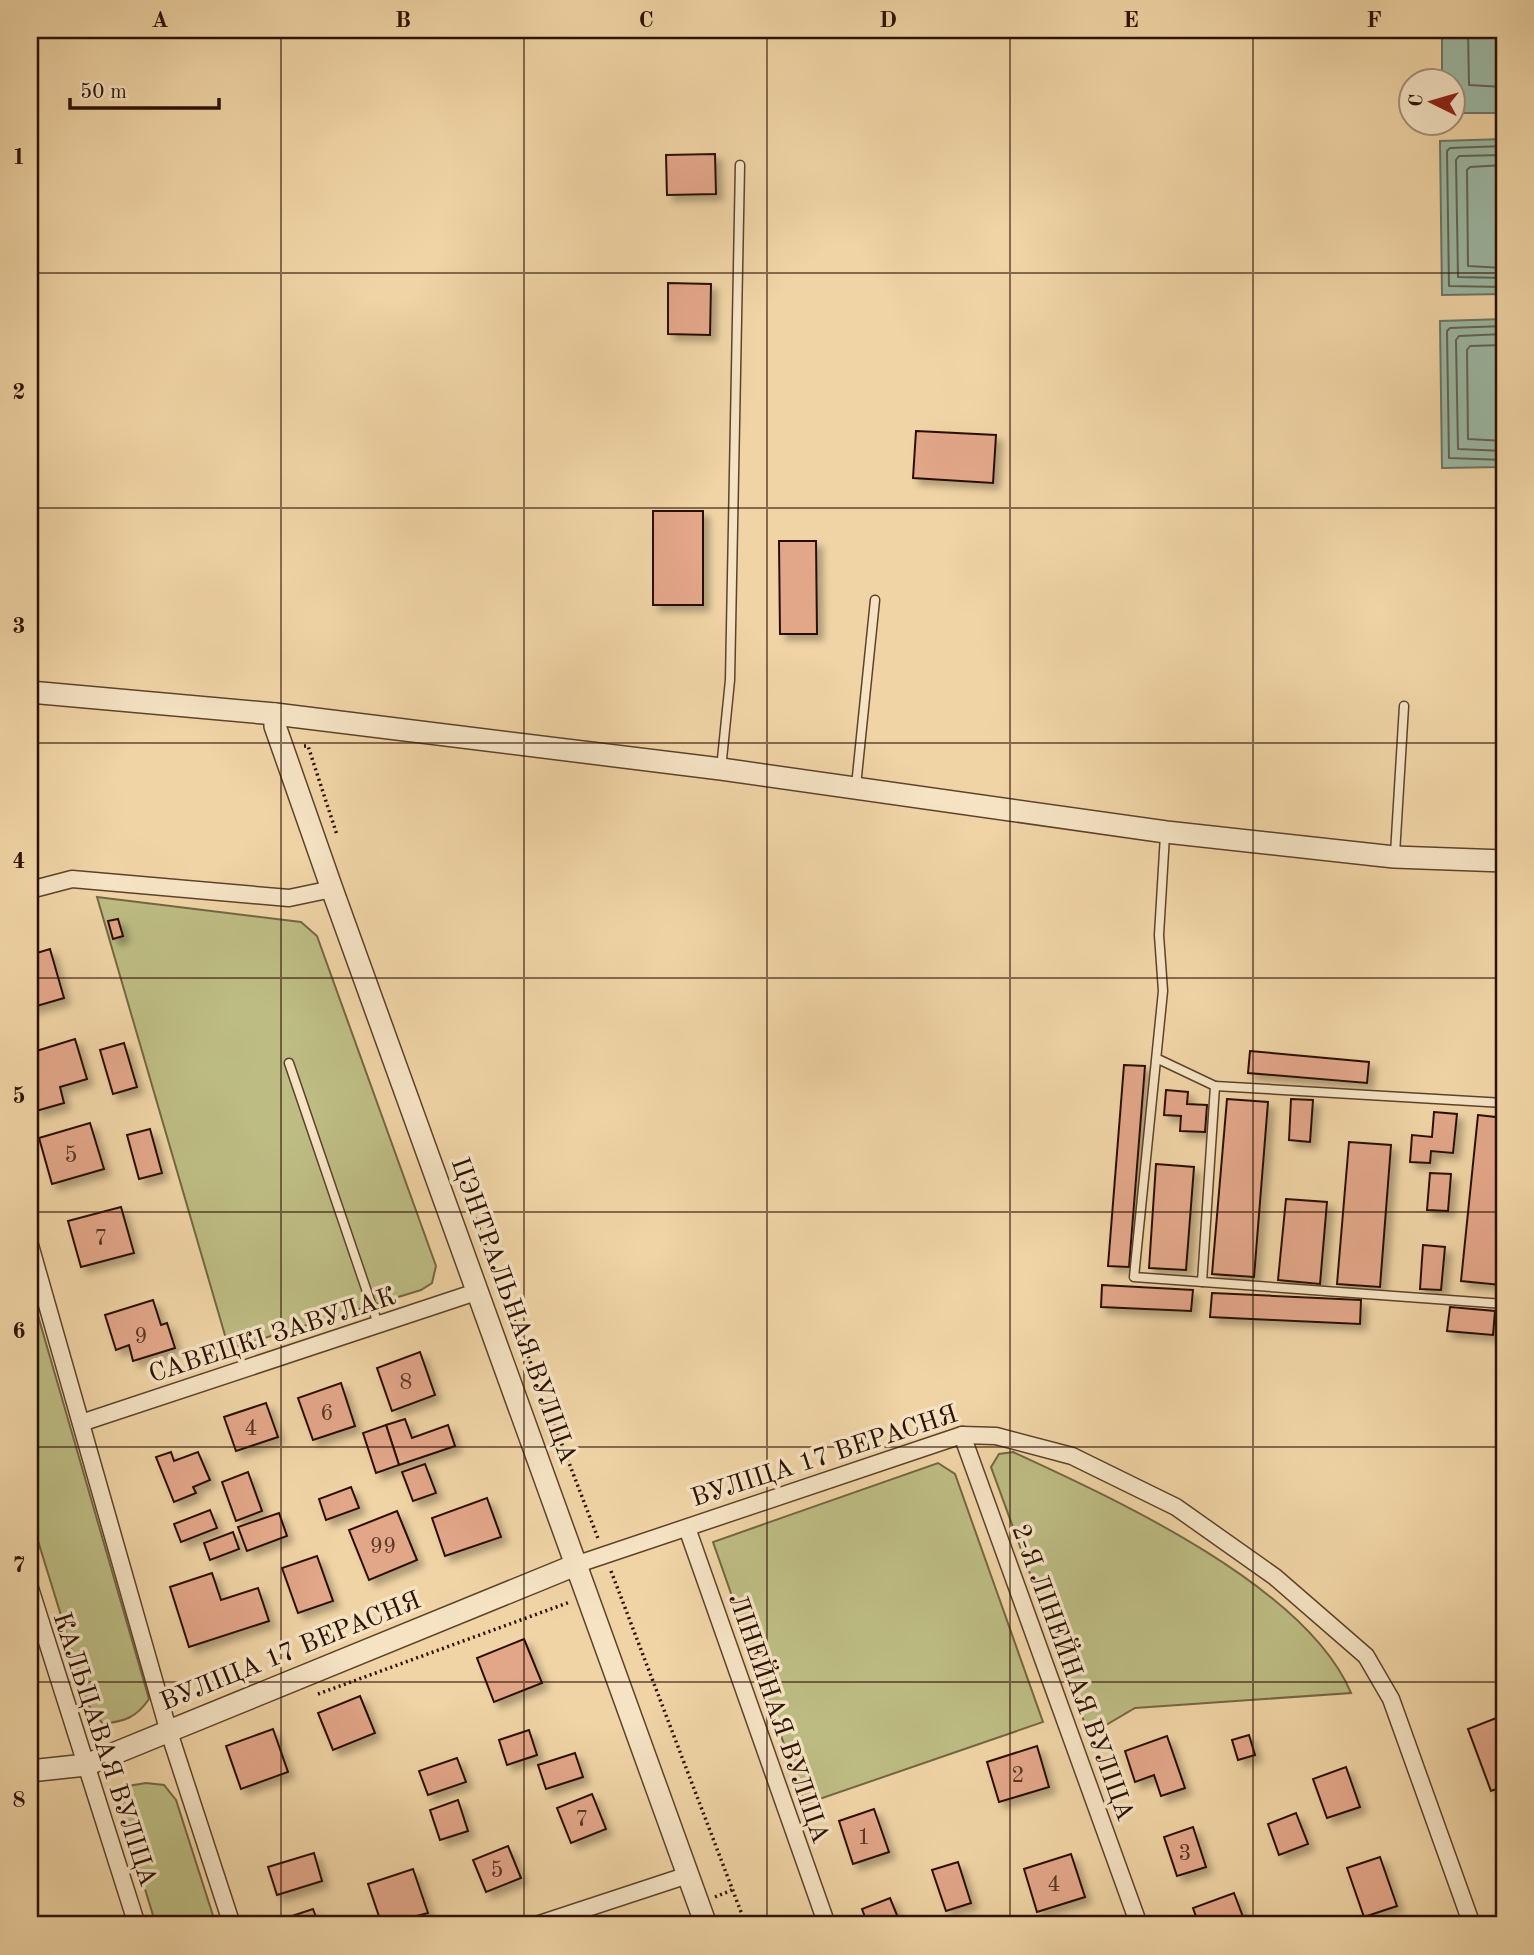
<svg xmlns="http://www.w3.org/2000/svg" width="1534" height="1955" font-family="'Old Standard TT',serif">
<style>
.green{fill:#bdbc83;stroke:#746642;stroke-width:2}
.water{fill:#9bb8a4;stroke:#6f7563;stroke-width:2}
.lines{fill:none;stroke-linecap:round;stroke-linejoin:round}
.shore{stroke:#646452;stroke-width:2}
.building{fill:#e2a689;stroke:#2c1101;stroke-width:2;filter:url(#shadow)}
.service-casing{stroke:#5d422a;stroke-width:11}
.minor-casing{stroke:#5d422a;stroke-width:19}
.tertiary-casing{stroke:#5d422a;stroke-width:24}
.path{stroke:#2c1101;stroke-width:3.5;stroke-dasharray:2 3.5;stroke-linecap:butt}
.service{stroke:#f5e3c4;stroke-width:8}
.minor{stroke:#f5e3c4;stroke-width:16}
.tertiary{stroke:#f5e3c4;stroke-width:21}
.grid{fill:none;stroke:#2c1101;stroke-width:2;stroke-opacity:0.55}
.labels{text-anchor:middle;stroke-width:7;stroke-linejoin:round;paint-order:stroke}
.number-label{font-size:23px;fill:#5a3623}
.street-label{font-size:26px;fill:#2c1101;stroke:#f5e3c4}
.neatline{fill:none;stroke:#2c1101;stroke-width:2.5}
.grid-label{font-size:23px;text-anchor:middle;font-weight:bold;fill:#2c1101}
</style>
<defs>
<filter id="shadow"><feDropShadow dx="6" dy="6" stdDeviation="3.5" flood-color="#0004"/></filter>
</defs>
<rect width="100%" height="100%" fill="#f0d4a5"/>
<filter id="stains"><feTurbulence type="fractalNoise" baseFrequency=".00286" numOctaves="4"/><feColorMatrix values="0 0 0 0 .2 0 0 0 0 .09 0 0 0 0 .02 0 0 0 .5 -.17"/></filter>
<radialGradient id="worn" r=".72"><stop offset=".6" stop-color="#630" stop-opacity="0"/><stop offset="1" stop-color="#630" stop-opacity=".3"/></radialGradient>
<g class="green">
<polygon points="97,897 301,922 317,936 436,1266 432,1283 421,1290 229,1349"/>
<path d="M30,1288L149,1699C136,1718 125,1721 103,1724L89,1706L30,1515Z"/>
<path d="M1013,1452C1115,1499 1306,1586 1351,1693L1135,1708L1089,1735L991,1467L999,1454Z"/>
<polygon points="938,1463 955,1474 1043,1722 805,1804 713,1542"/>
<polygon points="146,1783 164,1785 176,1800 216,1925 156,1925 118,1801 122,1787"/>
</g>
<g class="water">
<polygon points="1442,30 1504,30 1504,113 1454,113 1454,80 1442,80"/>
<polygon points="1504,139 1504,294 1442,295 1440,141"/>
<polygon points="1504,319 1504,467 1442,468 1440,321"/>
</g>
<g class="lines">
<g class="shore">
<polyline points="1468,30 1469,85 1504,87"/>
<polyline points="1504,146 1450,148 1447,151 1449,286 1504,287"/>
<polyline points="1504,155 1459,156 1456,160 1458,277 1504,278"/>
<polyline points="1504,165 1470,167 1467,170 1468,266 1504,268"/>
<polyline points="1504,326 1450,328 1447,331 1449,458 1504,460"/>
<polyline points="1504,334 1459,336 1456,340 1458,449 1504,451"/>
<polyline points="1504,345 1470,346 1467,350 1468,439 1504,441"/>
</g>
</g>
<g class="building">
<polygon points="715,154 716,194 667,195 666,155"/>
<polygon points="668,283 711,284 710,335 668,334"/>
<polygon points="916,431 996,435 993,483 913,478"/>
<rect x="653" y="511" width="50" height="94"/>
<polygon points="779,541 816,541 817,634 780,634"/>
<polygon points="118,919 123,936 113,939 108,921"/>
<polygon points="50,949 64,998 30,1008 30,955"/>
<polygon points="75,1039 87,1079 60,1087 64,1103 36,1111 30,1090 30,1067 34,1066 30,1053"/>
<polygon points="124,1043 137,1087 113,1094 100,1050"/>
<polygon points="1250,1051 1369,1062 1367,1083 1248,1073"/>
<polygon points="1124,1065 1145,1066 1129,1267 1108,1266"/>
<polygon points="1166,1090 1188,1092 1187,1104 1207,1105 1205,1132 1180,1131 1181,1116 1164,1115"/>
<polygon points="1227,1099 1268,1102 1254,1277 1212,1274"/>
<polygon points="1291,1099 1313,1100 1310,1142 1289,1140"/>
<polygon points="1434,1112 1457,1114 1453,1153 1431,1151 1430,1163 1410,1162 1412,1135 1432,1137"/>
<polygon points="1478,1115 1504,1118 1504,1252 1501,1285 1461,1281"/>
<polygon points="90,1123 104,1169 52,1184 39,1138"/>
<polygon points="150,1129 162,1173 139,1179 127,1135"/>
<polygon points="1349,1142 1391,1145 1380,1287 1337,1284"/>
<polygon points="1156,1164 1194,1167 1186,1270 1149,1268"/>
<polygon points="1430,1173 1451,1174 1448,1211 1427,1210"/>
<polygon points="1286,1199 1327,1202 1320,1284 1278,1280"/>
<polygon points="121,1207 134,1253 81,1267 68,1221"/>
<polygon points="1423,1245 1445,1247 1441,1290 1420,1289"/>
<polygon points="1102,1285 1193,1290 1191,1311 1101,1307"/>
<polygon points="1212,1293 1361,1300 1360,1324 1210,1317"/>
<polygon points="153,1300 161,1325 167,1323 175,1348 133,1361 129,1345 116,1350 105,1315"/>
<polygon points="1450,1307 1495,1311 1493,1335 1447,1331"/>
<polygon points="420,1352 435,1395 392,1411 377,1368"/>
<polygon points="341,1383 355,1426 313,1440 298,1398"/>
<polygon points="266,1403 278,1437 236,1451 224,1417"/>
<polygon points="405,1419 412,1438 448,1425 455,1446 399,1465 386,1425"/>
<polygon points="386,1425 399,1465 376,1473 363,1433"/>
<polygon points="171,1452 174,1461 198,1452 210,1480 193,1487 196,1493 174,1502 156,1457"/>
<polygon points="425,1464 436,1493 413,1501 402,1472"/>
<polygon points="248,1472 262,1511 236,1521 222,1482"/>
<polygon points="351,1487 359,1508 326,1520 319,1499"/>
<polygon points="487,1498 501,1537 445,1556 432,1518"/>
<polygon points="210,1510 217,1528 181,1542 174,1524"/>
<polygon points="397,1511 417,1560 369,1580 349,1530"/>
<polygon points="279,1513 287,1536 247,1551 238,1527"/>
<polygon points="233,1532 239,1549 210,1560 204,1543"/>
<polygon points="317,1556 333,1601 298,1613 282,1568"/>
<polygon points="212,1573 221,1600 258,1588 269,1621 189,1647 170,1587"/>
<polygon points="524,1639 542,1683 494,1702 477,1658"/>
<polygon points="360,1696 375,1733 333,1750 318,1713"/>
<polygon points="1504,1715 1504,1786 1491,1791 1468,1729"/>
<polygon points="273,1729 288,1772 241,1789 226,1746"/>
<polygon points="529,1730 537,1755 507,1765 499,1740"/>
<polygon points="1249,1735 1255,1755 1238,1760 1232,1740"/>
<polygon points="1167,1736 1185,1788 1161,1796 1154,1775 1135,1782 1125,1751"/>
<polygon points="1037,1746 1049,1787 999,1802 987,1762"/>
<polygon points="575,1753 583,1777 546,1789 538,1765"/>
<polygon points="457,1758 466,1782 428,1795 419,1771"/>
<polygon points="1346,1767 1360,1807 1327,1818 1313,1779"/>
<polygon points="592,1794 606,1829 571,1843 557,1808"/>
<polygon points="458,1800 468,1831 440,1840 430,1810"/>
<polygon points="874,1809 889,1852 853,1864 839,1821"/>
<polygon points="1296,1813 1308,1844 1279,1855 1268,1824"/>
<polygon points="1193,1827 1206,1867 1177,1876 1164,1837"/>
<polygon points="508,1846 521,1878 486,1892 473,1860"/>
<polygon points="314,1853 322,1881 277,1895 268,1867"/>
<polygon points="1071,1854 1085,1897 1037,1912 1024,1869"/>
<polygon points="1380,1857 1397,1906 1364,1917 1347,1868"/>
<polygon points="958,1862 971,1903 946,1911 932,1870"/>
<polygon points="413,1869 428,1913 382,1925 368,1884"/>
<polygon points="1234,1893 1246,1925 1199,1925 1193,1908"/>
<polygon points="890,1898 901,1925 868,1925 862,1909"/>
<polygon points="313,1909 319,1925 275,1925 274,1922"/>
</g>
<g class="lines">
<g class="service-casing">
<g id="service">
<polyline points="721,769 730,680 740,165"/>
<polyline points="856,786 875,600"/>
<polyline points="1165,835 1159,935 1163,991 1134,1277 1504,1304"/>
<polyline points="1395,854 1404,706"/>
<polyline points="1158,1059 1215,1086 1202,1282"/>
<polyline points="289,1063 378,1324"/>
<polyline points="1215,1086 1504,1103"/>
</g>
</g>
<g class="minor-casing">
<g id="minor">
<polyline points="30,890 72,879 289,898 332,889"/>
<polyline points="30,1245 168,1729 232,1925"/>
<polyline points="81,1423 479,1291"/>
<polyline points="962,1435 1139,1925"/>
<polyline points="687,1528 827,1925"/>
<polyline points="578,1564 962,1435 996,1436 1072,1456 1176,1507 1275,1577 1366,1656 1391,1699 1472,1925"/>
<polyline points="30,1588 137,1925"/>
<polyline points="536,1925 688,1875"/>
</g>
</g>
<g class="tertiary-casing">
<g id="tertiary">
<polyline points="30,692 275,714 721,769 1166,832 1394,857 1504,861"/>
<polyline points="275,714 275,726 332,889 706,1925"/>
<polyline points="30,1771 86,1765 578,1564"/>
</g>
</g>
<g class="path">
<polyline points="304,746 308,746 337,835"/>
<polyline points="465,1192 599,1541"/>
<polyline points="611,1571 746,1925"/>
<polyline points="318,1694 570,1602"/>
<polyline points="715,1897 732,1890"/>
</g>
<use href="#service" class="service"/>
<use href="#minor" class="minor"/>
<use href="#tertiary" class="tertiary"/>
</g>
<path class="grid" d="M281,30V1925M524,30V1925M767,30V1925M1010,30V1925M1253,30V1925M30,273H1504M30,508H1504M30,743H1504M30,978H1504M30,1212H1504M30,1447H1504M30,1682H1504"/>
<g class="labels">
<g class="number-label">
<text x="71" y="1162">5</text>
<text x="101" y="1245">7</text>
<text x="141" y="1343">9</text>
<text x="406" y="1389">8</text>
<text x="327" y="1420">6</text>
<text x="251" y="1435">4</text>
<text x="383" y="1553">99</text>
<text x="1018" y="1782">2</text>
<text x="582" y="1826">7</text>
<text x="864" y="1844">1</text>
<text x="1185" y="1860">3</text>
<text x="497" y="1877">5</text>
<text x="1054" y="1891">4</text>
</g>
<g class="street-label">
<text transform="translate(515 1310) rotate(70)" y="9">ЦЭНТРАЛЬНАЯ ВУЛІЦА</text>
<text transform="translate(272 1334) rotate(-18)" y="9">САВЕЦКІ ЗАВУЛАК</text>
<text transform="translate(824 1455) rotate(-18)" y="9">ВУЛІЦА 17 ВЕРАСНЯ</text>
<text transform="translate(290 1650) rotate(-22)" y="9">ВУЛІЦА 17 ВЕРАСНЯ</text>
<text transform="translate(1074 1672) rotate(70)" y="9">2-Я ЛІНЕЙНАЯ ВУЛІЦА</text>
<text transform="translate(780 1718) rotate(71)" y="9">ЛІНЕЙНАЯ ВУЛІЦА</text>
<text transform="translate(106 1749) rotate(72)" y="9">КАЛЬЦАВАЯ ВУЛІЦА</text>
</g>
</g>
<rect width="1534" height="1955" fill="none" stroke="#f0d4a5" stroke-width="77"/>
<g transform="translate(1432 102) rotate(275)"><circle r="33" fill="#f5e3c4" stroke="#a58f76" stroke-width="2"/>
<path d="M0-5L12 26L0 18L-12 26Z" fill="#8f2418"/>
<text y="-10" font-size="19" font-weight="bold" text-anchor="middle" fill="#2c1101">С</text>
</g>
<path d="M70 98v10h149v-10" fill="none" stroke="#2c1101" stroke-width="3.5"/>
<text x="80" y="98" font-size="21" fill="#2c1101" stroke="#f5e3c4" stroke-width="5" paint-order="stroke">50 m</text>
<rect x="38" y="38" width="1458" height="1878" class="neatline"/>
<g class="grid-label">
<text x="160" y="27">A</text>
<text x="403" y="27">B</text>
<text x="646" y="27">C</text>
<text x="888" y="27">D</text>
<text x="1131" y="27">E</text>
<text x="1374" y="27">F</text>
<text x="19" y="164">1</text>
<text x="19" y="399">2</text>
<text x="19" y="633">3</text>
<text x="19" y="868">4</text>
<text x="19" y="1103">5</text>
<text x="19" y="1338">6</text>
<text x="19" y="1572">7</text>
<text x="19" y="1807">8</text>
</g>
<rect width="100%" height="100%" filter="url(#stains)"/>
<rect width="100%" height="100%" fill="url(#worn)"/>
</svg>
